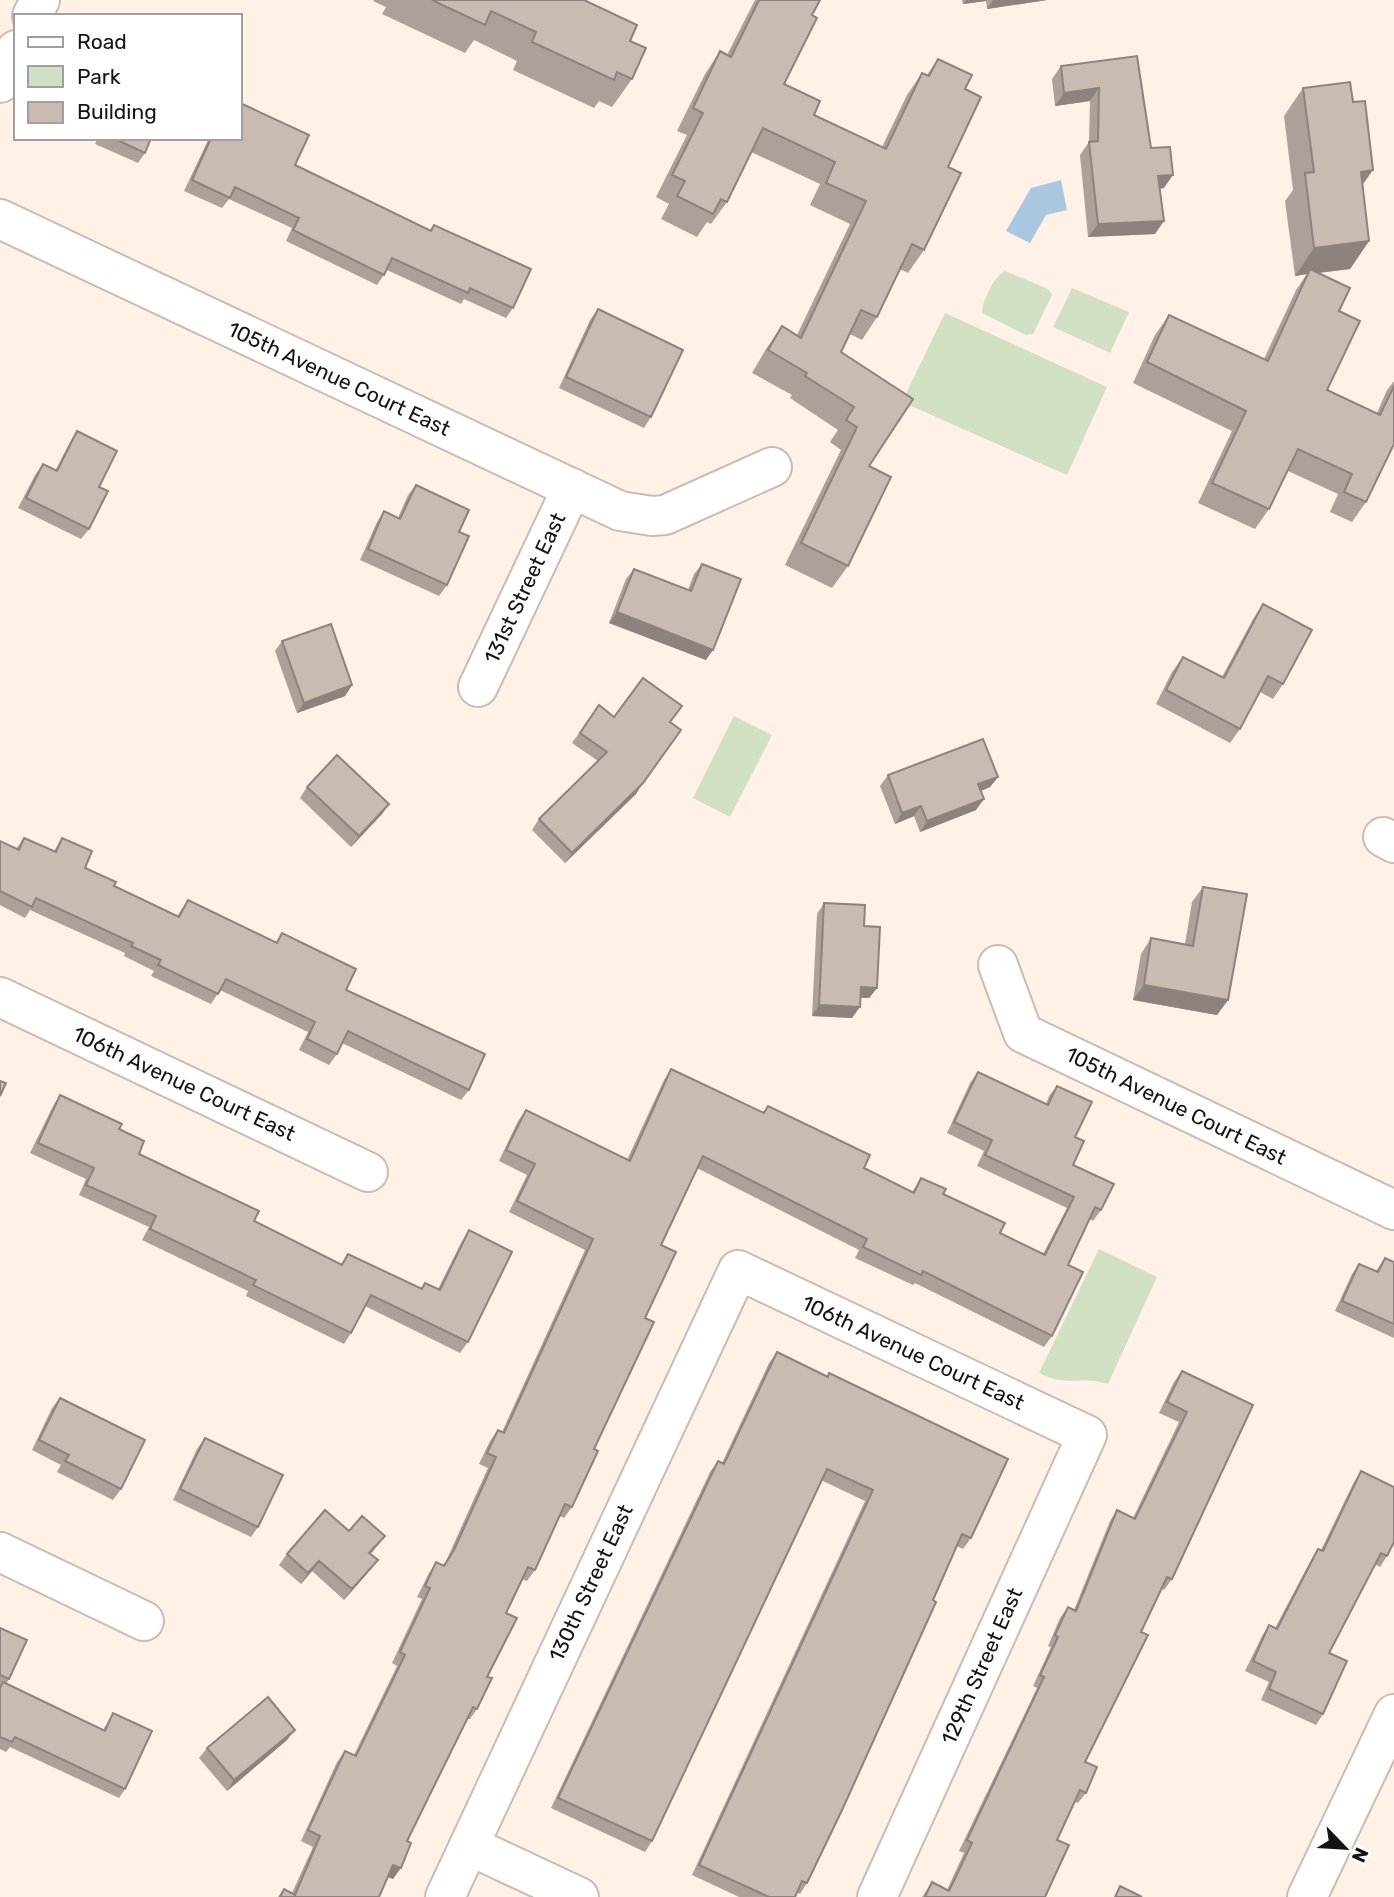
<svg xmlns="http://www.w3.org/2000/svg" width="1394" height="1897" font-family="Rubik,sans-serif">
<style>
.green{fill:#d1e0c5}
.water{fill:#aac7e0}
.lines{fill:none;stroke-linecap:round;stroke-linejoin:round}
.minor-casing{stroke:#cabcb2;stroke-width:42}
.minor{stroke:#fff;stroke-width:38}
.wall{fill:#ada099}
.shaded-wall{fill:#8d827d}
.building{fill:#c9bab2;stroke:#8d827d;stroke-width:2}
.labels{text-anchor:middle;stroke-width:5;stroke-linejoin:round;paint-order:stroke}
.street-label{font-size:21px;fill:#17120e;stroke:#fff}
</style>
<rect width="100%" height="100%" fill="#fff1e6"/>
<g class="green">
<path d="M1005,271L1048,289L1052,295L1033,334L1026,335L982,313C982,301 994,276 1005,271Z"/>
<polygon points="1072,288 1129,312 1110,353 1053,327"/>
<polygon points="945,313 1107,387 1067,475 902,402"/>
<polygon points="734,716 772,735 730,817 693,798"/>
<path d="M1099,1249L1157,1277L1108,1384C1082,1375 1068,1388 1039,1373Z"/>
</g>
<polygon class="water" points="1061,180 1067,210 1046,215 1030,243 1006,231 1031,188"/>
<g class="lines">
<g class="minor-casing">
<g id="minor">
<polyline points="32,16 40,0"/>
<polyline points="0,83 16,50"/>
<polyline points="0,219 620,511 652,516 665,515 772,467"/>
<polyline points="478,687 572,488"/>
<polyline points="1383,837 1394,843"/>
<polyline points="998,965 1023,1033 1394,1210"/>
<polyline points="0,997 368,1172"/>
<polyline points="0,1552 144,1621"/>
<polyline points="470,1846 579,1897"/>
<polyline points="445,1897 738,1270 1087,1435 877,1897"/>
<polyline points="1307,1897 1394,1714"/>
</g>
</g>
<use href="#minor" class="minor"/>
</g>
<g class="wall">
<polygon points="374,0 584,0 630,41 632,79 612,107 599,101 594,108 513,70 517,61 474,40 465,53 382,14 386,7 373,1"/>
<polygon points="755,0 820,0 812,15 784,84 814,115 882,147 907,95 922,73 927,75 938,59 965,89 948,167 924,250 908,273 900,269 877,317 862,340 850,334 841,352 869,466 848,566 832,588 785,565 841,450 830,442 838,430 790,398 792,395 752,373 766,349 782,326 797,335 850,224 810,205 820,184 751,152 727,202 711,224 707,222 697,237 661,219 669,204 656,197 687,135 677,131 705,74 720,51 727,55"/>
<polygon points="962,0 1047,0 987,9 986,1 963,4"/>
<polygon points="1137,56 1151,148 1164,188 1159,189 1155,234 1088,237 1080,155 1089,142 1090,101 1055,106 1052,79 1061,66"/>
<polygon points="1303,88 1363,185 1369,241 1350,269 1318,273 1339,311 1327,390 1377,413 1387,390 1394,381 1394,444 1366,502 1352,522 1330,512 1338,494 1288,471 1269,509 1255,529 1198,503 1232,431 1133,383 1155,335 1169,315 1264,359 1296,290 1307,274 1295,276 1285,201 1293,190 1284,116"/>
<polygon points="98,138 151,138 145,153 138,163 95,144"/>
<polygon points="209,138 240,138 430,230 434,225 513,308 506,318 464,299 461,304 387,270 377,285 286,241 292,228 229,199 222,208 184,191"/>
<polygon points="598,309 651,417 644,428 559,388 590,320"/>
<polygon points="77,431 99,487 89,529 81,539 18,508 35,475 43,464 55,471 70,442"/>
<polygon points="416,485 459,532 447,585 439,596 360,560 377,522 384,511 398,518 408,495"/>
<polygon points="702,564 706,660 609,623 626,579 634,569 688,590 694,574"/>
<polygon points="1263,604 1283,684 1273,699 1260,692 1240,729 1230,743 1156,704 1172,672 1183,657 1222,677 1253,619"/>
<polygon points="282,641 352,685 345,696 297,713 275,651"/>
<polygon points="599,705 614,717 670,723 636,794 565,863 532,830 539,819 598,761 572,743"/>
<polygon points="888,775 998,777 990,787 981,791 976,810 920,832 914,816 895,824 880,786"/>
<polygon points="307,787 389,804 382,814 351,847 300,798"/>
<polygon points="24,838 54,851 62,838 85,868 114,886 177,916 188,900 276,942 282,933 346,990 469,1090 461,1100 342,1043 337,1054 329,1065 299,1050 308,1032 220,990 211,1004 151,976 154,971 124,956 125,953 30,910 25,918 0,905 0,841 16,849"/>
<polygon points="1203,887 1228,1000 1217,1015 1133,1000 1141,954 1151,938 1185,944 1192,902"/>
<polygon points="824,903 864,926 877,988 869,998 860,998 852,1018 812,1016 817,914"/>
<polygon points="671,1069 763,1112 768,1106 864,1168 912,1192 921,1178 943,1194 1000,1233 1043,1254 1067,1208 977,1166 984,1151 947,1133 970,1083 978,1072 1046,1104 1049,1096 1057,1086 1075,1137 1073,1165 1101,1210 1093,1221 1090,1219 1068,1265 1052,1336 1044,1347 915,1283 913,1285 855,1258 859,1250 697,1168 661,1245 645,1318 594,1449 572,1507 564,1518 560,1516 535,1570 527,1581 522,1579 506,1613 477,1709 470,1719 468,1719 407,1841 393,1879 388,1877 379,1897 278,1897 284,1889 292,1893 313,1847 301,1841 337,1762 345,1751 354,1755 397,1666 392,1663 422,1599 417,1597 429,1573 436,1562 443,1565 446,1561 488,1468 479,1464 490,1441 498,1430 502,1432 585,1250 509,1212 527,1175 499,1161 518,1121 526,1110 627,1160 664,1080"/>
<polygon points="60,1095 119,1129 139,1154 254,1221 341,1264 348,1254 420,1289 425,1283 438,1289 462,1241 469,1230 468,1342 460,1353 365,1306 351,1333 344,1344 246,1296 248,1291 142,1240 149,1227 79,1195 86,1179 30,1153 53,1106"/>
<polygon points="1385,1258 1394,1262 1394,1338 1335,1311 1352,1274 1359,1264 1376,1271"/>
<polygon points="777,1352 827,1376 829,1373 971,1538 963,1549 957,1546 807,1883 800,1894 797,1892 795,1897 739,1897 692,1875 865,1501 821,1480 652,1841 645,1852 551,1808 710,1472 718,1461 722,1463 769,1363"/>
<polygon points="1182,1371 1253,1405 1172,1579 1164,1590 1161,1588 1141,1632 1085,1762 1086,1793 1078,1803 1075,1802 1057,1840 1045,1897 922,1897 932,1882 947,1890 964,1853 959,1851 1037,1688 1033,1686 1051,1647 1048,1646 1060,1618 1068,1607 1074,1610 1110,1521 1117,1510 1133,1518 1179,1422 1159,1413 1174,1382"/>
<polygon points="60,1398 121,1489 113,1500 57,1472 61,1465 32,1450 52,1408"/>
<polygon points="205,1438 258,1527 251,1537 173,1500 197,1449"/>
<polygon points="1361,1471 1387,1556 1380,1567 1375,1564 1329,1653 1323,1714 1316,1725 1261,1700 1269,1682 1245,1671 1262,1636 1269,1625 1275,1628 1311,1560 1318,1549 1321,1550 1354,1482"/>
<polygon points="349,1531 385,1536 371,1554 378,1560 370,1570 344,1600 312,1571 301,1584 279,1565 287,1554"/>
<polygon points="0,1628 9,1679 6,1684 103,1730 113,1713 125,1789 119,1798 10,1747 6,1752 0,1749"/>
<polygon points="287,1740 227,1791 199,1758 207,1748"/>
</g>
<g class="shaded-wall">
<polygon points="966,0 987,0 986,1 963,4"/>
<polygon points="993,0 1047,0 987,9"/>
<polygon points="1099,88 1090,101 1055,106 1064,93"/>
<polygon points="1373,170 1353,198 1361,172"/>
<polygon points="1173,175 1164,188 1148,190 1158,176"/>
<polygon points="1164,221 1155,234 1088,237 1098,224"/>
<polygon points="1369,241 1350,269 1308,274 1310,269 1307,274 1295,276 1314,248"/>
<polygon points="617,612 713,650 706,660 609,623"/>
<polygon points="352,685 345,696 297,713 304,703"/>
<polygon points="998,777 990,787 971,795 978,784"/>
<polygon points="643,783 636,794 565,863 572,853"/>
<polygon points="984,799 976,810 920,832 927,821"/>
<polygon points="389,804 382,814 351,847 359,836"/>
<polygon points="921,806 914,816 895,824 902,813"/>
<polygon points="1144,985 1228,1000 1217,1015 1133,1000"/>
<polygon points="861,987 877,988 869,998 853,997"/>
<polygon points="819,1005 860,1007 852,1018 812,1016"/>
<polygon points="378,1560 370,1570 344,1600 352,1589"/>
<polygon points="319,1561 312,1571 301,1584 308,1573"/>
<polygon points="295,1730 287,1740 227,1791 234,1780"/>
<polygon points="393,1865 401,1868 393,1879 385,1876"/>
</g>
<g class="building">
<polygon points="432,0 584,0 637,25 630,41 646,48 632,79 617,72 614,80 532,42 536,32 491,11 485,25"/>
<polygon points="759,0 820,0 812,15 817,18 784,84 820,101 814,115 886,149 922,73 929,76 938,59 972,75 965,89 981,97 948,167 961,173 924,250 912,244 877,317 861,310 841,352 913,399 869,466 891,477 848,566 801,543 857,427 846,420 854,407 805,376 807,373 768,350 782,326 801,338 866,201 826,183 835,162 763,128 727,202 721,199 713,214 677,196 685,181 672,175 703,113 693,108 720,51 731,57"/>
<polygon points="1137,56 1151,148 1170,147 1173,175 1158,176 1164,221 1098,224 1089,142 1098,141 1099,88 1064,93 1061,66"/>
<polygon points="1350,82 1353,102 1365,101 1373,170 1361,172 1369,241 1314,248 1305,173 1314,172 1303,88"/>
<polygon points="240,103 309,135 295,165 431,231 434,225 531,269 513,308 470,288 468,293 392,258 384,275 293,230 299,218 235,187 230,198 192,180 211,138 240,138"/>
<polygon points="113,138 151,138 145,153"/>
<polygon points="1310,269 1350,288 1339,311 1360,321 1327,390 1380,415 1394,386 1394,444 1366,502 1344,492 1352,474 1298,449 1269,509 1212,483 1246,411 1147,362 1169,315 1268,361"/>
<polygon points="598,309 683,350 651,417 566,377"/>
<polygon points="77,431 117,451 99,487 108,491 89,529 26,498 43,464 57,471"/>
<polygon points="416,485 469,510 459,532 469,536 447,585 368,549 384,511 400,519"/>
<polygon points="702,564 741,579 713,650 617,612 634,569 691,591"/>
<polygon points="1263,604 1312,630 1283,684 1268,676 1240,729 1166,690 1183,657 1224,678"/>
<polygon points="331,624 352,685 304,703 282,641"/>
<polygon points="643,678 682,706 670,722 681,730 643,783 572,853 539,819 607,752 580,733 599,705 614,717"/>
<polygon points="983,739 998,777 978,784 984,799 927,821 921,806 902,813 888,775"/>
<polygon points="337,755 389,804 359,836 307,787"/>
<polygon points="24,838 56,852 62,838 92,851 85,868 116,882 114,886 179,917 188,900 277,943 282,933 356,969 346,990 485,1054 469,1090 348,1031 337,1054 307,1039 315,1022 226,979 218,994 158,965 161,960 131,946 133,943 36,898 32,907 0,891 0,841 19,850"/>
<polygon points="1203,887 1247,894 1228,1000 1144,985 1151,938 1193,946"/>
<polygon points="824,903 865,905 864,926 880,927 877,988 861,987 860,1007 819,1005"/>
<polygon points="671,1069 764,1113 768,1106 870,1155 864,1168 914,1193 921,1178 946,1189 943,1194 1005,1223 1000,1233 1045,1255 1074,1197 985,1155 992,1140 954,1122 978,1072 1048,1105 1057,1086 1092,1102 1075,1137 1084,1141 1073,1165 1114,1184 1101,1210 1095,1207 1068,1265 1083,1272 1052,1336 923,1271 921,1275 863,1247 867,1239 703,1156 661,1245 676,1252 645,1318 654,1322 594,1449 598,1451 572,1507 565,1504 535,1570 528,1567 506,1613 517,1618 487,1677 492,1678 477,1709 473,1707 407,1841 411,1843 401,1868 393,1865 379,1897 280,1897 284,1889 295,1895 320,1836 308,1830 345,1751 356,1756 405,1655 400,1652 430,1588 425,1586 436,1562 444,1566 454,1550 496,1457 487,1453 498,1430 504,1433 593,1239 517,1201 535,1164 506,1150 526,1110 630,1161"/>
<polygon points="0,1081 6,1083 0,1096"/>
<polygon points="60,1095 122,1124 119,1129 144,1141 139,1154 259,1211 254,1221 342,1265 348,1254 422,1289 425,1283 440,1290 469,1230 512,1252 468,1342 371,1295 351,1333 253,1285 256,1280 150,1229 156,1216 86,1185 94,1168 38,1143"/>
<polygon points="1385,1258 1394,1262 1394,1324 1342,1301 1359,1264 1378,1272"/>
<polygon points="777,1352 828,1377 829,1373 1008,1459 971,1538 962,1534 933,1600 936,1602 843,1808 807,1883 802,1881 795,1897 769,1897 699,1865 873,1490 827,1469 652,1841 558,1798 718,1461 724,1464"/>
<polygon points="1182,1371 1253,1405 1172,1579 1167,1577 1141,1632 1148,1635 1085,1762 1097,1767 1086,1793 1080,1790 1057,1840 1069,1845 1045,1897 925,1897 932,1882 949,1891 972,1843 967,1840 1044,1677 1040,1675 1058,1637 1055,1635 1068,1607 1076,1611 1117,1510 1135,1519 1187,1412 1167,1402"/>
<polygon points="60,1398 145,1440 121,1489 65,1461 69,1455 39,1440"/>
<polygon points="205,1438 283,1475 258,1527 180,1489"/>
<polygon points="1361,1471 1394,1487 1394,1542 1387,1556 1381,1553 1329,1653 1347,1661 1323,1714 1269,1689 1276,1672 1253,1661 1269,1625 1277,1629 1318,1549 1323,1551"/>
<polygon points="325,1510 349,1531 362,1516 385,1536 369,1553 378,1560 352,1589 319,1561 308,1573 287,1554"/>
<polygon points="0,1628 27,1640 9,1679 0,1675"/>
<polygon points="3,1682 105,1731 113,1713 152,1731 125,1789 15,1737 12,1742 0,1737 0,1688"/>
<polygon points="268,1697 295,1730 234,1780 207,1748"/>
<polygon points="1120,1886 1142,1897 1115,1897"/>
</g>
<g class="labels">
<g class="street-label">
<text transform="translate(339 379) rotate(25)" y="7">105th Avenue Court East</text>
<text transform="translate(525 588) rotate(-65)" y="7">131st Street East</text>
<text transform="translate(184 1084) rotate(25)" y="7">106th Avenue Court East</text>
<text transform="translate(1176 1106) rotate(26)" y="7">105th Avenue Court East</text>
<text transform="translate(913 1353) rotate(25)" y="7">106th Avenue Court East</text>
<text transform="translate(591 1583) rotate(-65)" y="7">130th Street East</text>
<text transform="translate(982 1666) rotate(-66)" y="7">129th Street East</text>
</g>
</g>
<rect x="14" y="14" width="228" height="126" fill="#ffffff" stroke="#a2a09f" stroke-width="2"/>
<rect x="28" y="37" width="35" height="10" fill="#ffffff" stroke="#a2a09f" stroke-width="2"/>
<text x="77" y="49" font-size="21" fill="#17120e">Road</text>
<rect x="28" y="66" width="35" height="21" fill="#d1e0c5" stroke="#a2a09f" stroke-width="2"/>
<text x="77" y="84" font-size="21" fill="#17120e">Park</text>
<rect x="28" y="102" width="35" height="21" fill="#c9bab2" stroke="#a2a09f" stroke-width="2"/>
<text x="77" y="119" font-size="21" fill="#17120e">Building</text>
<g transform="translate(1345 1848) rotate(115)" stroke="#ffffff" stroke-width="5" paint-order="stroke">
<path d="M0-5L12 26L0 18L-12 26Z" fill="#17120e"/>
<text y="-10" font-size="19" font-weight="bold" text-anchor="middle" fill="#17120e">N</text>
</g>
</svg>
